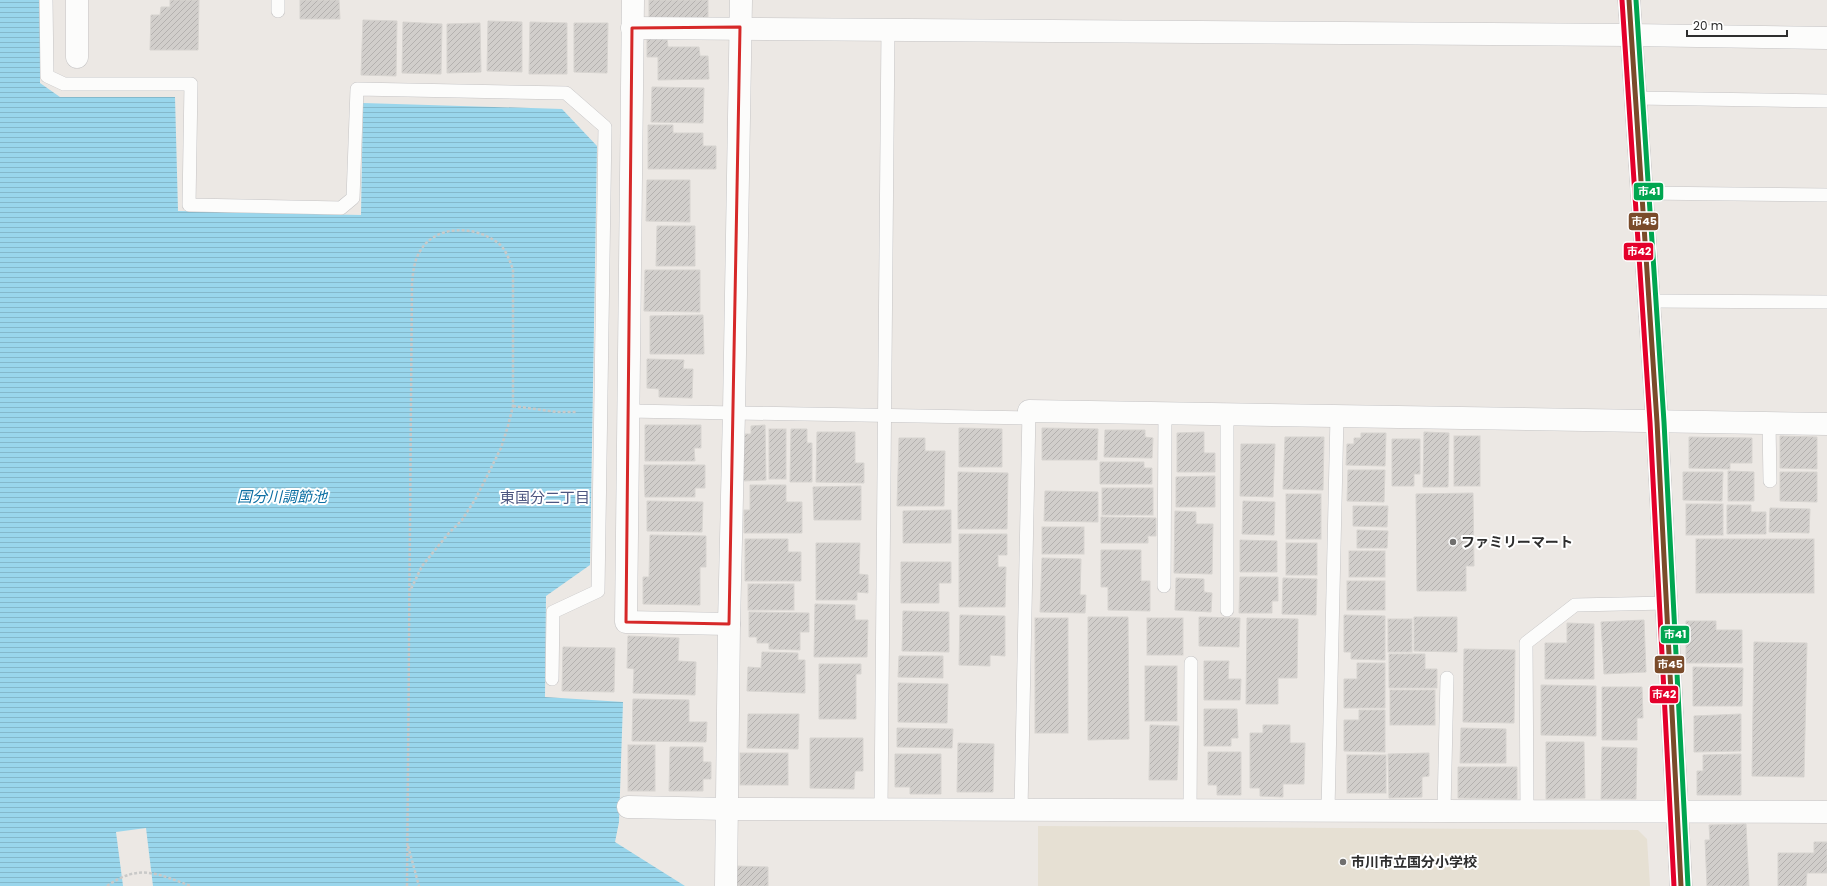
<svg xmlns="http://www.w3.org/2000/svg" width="1827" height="886" font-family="Poppins,'Noto Sans JP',sans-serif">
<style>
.education{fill:#e6e0d3}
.water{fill:url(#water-rules)}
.pier{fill:#ece8e4}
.building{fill:url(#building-hatch);stroke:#d7d4d0}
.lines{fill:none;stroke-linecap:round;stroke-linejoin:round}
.service-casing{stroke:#c5c4c5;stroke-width:14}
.minor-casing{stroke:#c5c4c5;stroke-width:23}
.secondary-casing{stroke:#c5c4c5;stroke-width:23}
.path{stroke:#c9c9c8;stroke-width:2.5;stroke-dasharray:3 2;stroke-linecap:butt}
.service{stroke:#fcfcfb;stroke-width:13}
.minor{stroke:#fcfcfb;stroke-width:22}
.secondary{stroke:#fcfcfb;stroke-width:22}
.bus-1-casing{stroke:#fff;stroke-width:8}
.bus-2-casing{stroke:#fff;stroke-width:8}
.bus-3-casing{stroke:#fff;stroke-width:8}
.bus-1{stroke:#7a4b2a;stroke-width:5}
.bus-2{stroke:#e4002b;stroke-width:5}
.bus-3{stroke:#00a651;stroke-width:5}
.marked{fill:none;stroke:#d62828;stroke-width:3;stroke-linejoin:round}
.poi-dot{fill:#706f6e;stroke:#fff;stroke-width:1.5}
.labels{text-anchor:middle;stroke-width:4;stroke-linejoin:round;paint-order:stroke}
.poi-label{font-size:14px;font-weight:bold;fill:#2e2e2e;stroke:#fff;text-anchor:start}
.water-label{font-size:15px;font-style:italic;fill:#0d6fa3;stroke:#fff}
.neighbourhood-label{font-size:15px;fill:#4d5680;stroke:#fff}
.line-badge{stroke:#fff;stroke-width:1.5}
.badge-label{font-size:11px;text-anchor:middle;font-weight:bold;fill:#fff}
</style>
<defs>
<pattern id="water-rules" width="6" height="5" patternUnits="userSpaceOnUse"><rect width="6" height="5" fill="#99d6ec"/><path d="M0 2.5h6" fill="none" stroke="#84b8cb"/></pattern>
<pattern id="building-hatch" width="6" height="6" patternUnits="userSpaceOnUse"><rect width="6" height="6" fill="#d1cecb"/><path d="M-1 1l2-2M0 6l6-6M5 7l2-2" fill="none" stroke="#b4b1af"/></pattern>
</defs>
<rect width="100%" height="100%" fill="#ece8e4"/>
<polygon class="education" points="1038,826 1638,830 1647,839 1650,886 1038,886"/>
<polygon class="water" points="0,0 40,0 40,83 60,97 175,97 178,211 361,215 363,103 562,109 597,146 590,565 546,596 545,697 623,702 619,822 615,842 685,886 0,886"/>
<polygon class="pier" points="146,828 153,886 123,886 116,832"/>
<g class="building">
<polygon points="170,0 199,0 198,50 150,50 151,15 160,15 161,7 170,7"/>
<polygon points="300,0 339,0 340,19 300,19"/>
<polygon points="649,0 708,0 708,19 649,20"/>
<polygon points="363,20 397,21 396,76 361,75"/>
<polygon points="488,21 522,22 522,72 487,71"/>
<polygon points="403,22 442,24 441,74 402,73"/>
<polygon points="530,22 567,23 567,74 529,74"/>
<polygon points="480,23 481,72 447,73 447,24"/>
<polygon points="574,23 608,23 607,73 574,72"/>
<polygon points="647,38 667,38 668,47 699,47 700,56 708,56 709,79 658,80 658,57 647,57"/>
<polygon points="652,87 704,88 703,123 651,122"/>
<polygon points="648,125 673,125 673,133 703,133 703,146 716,146 716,169 648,169"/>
<polygon points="647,180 690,180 690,222 646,221"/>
<polygon points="657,226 695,226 695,266 656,266"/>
<polygon points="645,270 700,270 700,312 644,311"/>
<polygon points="703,315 704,354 650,354 650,316"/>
<polygon points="647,359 684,360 683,369 693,369 692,398 659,397 659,389 647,388"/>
<polygon points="645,425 701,425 701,448 694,448 695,461 645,461"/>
<polygon points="765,425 766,480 743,481 743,434 751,434 751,426"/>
<polygon points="959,428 1002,429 1002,467 959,467"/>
<polygon points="1042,428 1098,429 1097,460 1042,460"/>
<rect x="769" y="429" width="17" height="50"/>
<polygon points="791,429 807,429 807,443 812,443 812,482 790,482"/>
<polygon points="1105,430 1145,430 1145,437 1153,438 1152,458 1104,457"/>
<polygon points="817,432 855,432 855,463 864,463 864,483 816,482"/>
<polygon points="1204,432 1204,453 1215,453 1215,472 1177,472 1177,433"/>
<polygon points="1424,432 1449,433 1448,487 1423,487"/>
<polygon points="1361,433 1386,433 1385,466 1346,465 1347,444 1354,444 1354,438 1361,438"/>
<rect x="1454" y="436" width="26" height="50"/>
<polygon points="1780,436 1817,437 1817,469 1780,468"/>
<polygon points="1285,437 1324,437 1323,490 1283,489"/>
<polygon points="1689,437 1752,438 1752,463 1730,463 1730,469 1689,468"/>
<polygon points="899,438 925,438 925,451 945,451 944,506 897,506"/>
<polygon points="1392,439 1420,439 1420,474 1414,474 1414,486 1392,486"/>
<polygon points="1241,444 1275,444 1273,497 1240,496"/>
<polygon points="1100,462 1144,462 1144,468 1152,468 1152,484 1100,484"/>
<polygon points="644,465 705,465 705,488 695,488 695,497 645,497"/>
<polygon points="1348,470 1385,470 1384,502 1347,501"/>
<polygon points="1728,471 1754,472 1754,501 1728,501"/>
<polygon points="958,472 1008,473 1007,529 958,529"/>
<polygon points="1683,472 1723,472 1722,501 1683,500"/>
<polygon points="1780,472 1817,472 1817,502 1780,501"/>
<polygon points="1215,476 1215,507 1176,507 1176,477"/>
<polygon points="750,485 786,485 786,502 802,502 802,533 744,533 744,510 750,510"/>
<polygon points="861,486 861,520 814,520 813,487"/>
<rect x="1102" y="488" width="51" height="27"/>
<polygon points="1045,491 1098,492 1098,522 1044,521"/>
<polygon points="1473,493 1474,566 1466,566 1466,591 1417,591 1416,494"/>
<rect x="1286" y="494" width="35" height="45"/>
<polygon points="647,501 703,502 702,532 647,531"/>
<polygon points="1243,501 1275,502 1274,535 1242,534"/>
<rect x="1686" y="504" width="37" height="31"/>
<polygon points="1727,505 1751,505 1751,512 1766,512 1766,534 1727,534"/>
<polygon points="1353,506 1388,506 1387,527 1353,526"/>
<polygon points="1770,508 1810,509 1809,533 1769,532"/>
<polygon points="951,510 951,543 903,543 903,511"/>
<polygon points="1175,511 1196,512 1196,524 1213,524 1212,574 1174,573"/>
<polygon points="1101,517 1156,518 1156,536 1148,536 1148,543 1101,543"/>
<rect x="1042" y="527" width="42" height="27"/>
<polygon points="1357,530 1388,531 1387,548 1357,548"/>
<polygon points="959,534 1007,534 1007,555 998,555 998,567 1006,567 1005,607 959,607"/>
<polygon points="650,535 706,536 706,567 700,567 700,605 643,604 643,577 649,577"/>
<polygon points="745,539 788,539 788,552 801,552 801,581 745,581"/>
<rect x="1696" y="539" width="118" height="54"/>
<polygon points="1240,540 1277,541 1277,572 1240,572"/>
<polygon points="816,543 860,543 859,574 868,575 868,593 857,592 857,600 816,600"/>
<rect x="1286" y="543" width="31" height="32"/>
<polygon points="1101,550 1141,550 1141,581 1150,581 1150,611 1108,610 1108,587 1101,587"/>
<rect x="1349" y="551" width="36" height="26"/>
<polygon points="1042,558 1081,559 1080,595 1086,595 1085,613 1040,612"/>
<polygon points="901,562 951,562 951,583 939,583 939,603 901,603"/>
<polygon points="1240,577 1278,577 1278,601 1272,601 1272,613 1239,613"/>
<polygon points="1176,578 1204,579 1204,592 1212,593 1211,612 1175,610"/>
<polygon points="1283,578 1317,579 1316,615 1282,614"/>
<rect x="1347" y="581" width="38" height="29"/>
<rect x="748" y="584" width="46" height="26"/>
<polygon points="815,604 855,605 855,620 868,620 867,657 814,657"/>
<polygon points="903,611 949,612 949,652 902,651"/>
<polygon points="749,612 809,613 809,632 800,632 800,650 769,649 769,643 757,643 757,637 749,637"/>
<polygon points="960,615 1005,616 1005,656 990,655 990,666 959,665"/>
<polygon points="1344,615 1385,616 1385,660 1351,659 1351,652 1344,652"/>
<polygon points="1088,617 1128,617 1129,739 1088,740"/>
<polygon points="1199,617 1240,618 1239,647 1199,646"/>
<polygon points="1414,617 1457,617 1457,652 1414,651"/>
<rect x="1035" y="618" width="33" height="115"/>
<rect x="1147" y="618" width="36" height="37"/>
<polygon points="1247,618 1298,619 1297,678 1278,678 1278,704 1246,704"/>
<rect x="1388" y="619" width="24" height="33"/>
<polygon points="1644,620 1646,672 1604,674 1601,622"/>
<polygon points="1686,621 1716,621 1716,630 1742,630 1742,663 1686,663"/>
<polygon points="1567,623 1594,624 1594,679 1545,679 1545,643 1567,643"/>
<polygon points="628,636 679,638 678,661 696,662 695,695 633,693 634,669 627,668"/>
<polygon points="1754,642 1807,643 1804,777 1752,776"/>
<polygon points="563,647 615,648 614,692 562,691"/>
<polygon points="1464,649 1515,650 1514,723 1463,722"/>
<polygon points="762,652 798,653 798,660 805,660 805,693 747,691 748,667 761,668"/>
<polygon points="1389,654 1425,654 1425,669 1437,669 1437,688 1389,688"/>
<polygon points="899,656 943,656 943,678 898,677"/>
<polygon points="1204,661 1229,661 1228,679 1241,679 1240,700 1204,700"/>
<polygon points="1357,663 1385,663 1385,708 1344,708 1344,679 1357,679"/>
<polygon points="819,664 861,664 861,674 856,674 856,719 819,719"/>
<rect x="1145" y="666" width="32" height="55"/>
<polygon points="1693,667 1743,668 1742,706 1693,706"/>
<polygon points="898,683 948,684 947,723 898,722"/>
<polygon points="1541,685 1596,686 1596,736 1541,735"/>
<polygon points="1602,687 1642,687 1643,718 1637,718 1637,740 1602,740"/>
<rect x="1390" y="690" width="45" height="35"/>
<polygon points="633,699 689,700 689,722 707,722 706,742 632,741"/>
<polygon points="1204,709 1237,709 1238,738 1231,738 1231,746 1204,746"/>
<polygon points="1359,710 1385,710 1385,752 1344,751 1344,720 1359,720"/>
<polygon points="748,714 799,714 798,749 747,748"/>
<polygon points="1741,714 1741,751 1694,752 1694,716"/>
<polygon points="1150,725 1179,726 1177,780 1149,780"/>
<polygon points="1263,725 1290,725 1290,743 1305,743 1304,784 1283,784 1283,797 1260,796 1260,788 1250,788 1250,733 1263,733"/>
<polygon points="897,728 953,729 952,748 897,747"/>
<polygon points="1461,728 1506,729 1506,763 1460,763"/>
<polygon points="810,738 863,738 863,771 855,771 854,789 810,788"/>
<polygon points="1546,742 1584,742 1585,798 1546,799"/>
<polygon points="958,743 994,744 993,792 957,792"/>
<rect x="628" y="745" width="27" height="46"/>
<polygon points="670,747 703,747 703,762 711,762 711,779 703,779 703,791 669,791"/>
<polygon points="1602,747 1637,748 1636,799 1601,799"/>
<polygon points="1208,752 1241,752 1241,795 1217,795 1217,785 1208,785"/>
<rect x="740" y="753" width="48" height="32"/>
<polygon points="1429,753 1429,776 1422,777 1422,797 1389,798 1388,754"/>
<polygon points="895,754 941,754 941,794 910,794 910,787 895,787"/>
<polygon points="1741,754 1741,795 1697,795 1697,771 1703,771 1703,755"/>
<rect x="1347" y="755" width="39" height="38"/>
<polygon points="1458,767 1517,767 1517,799 1458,798"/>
<polygon points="1746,824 1749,886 1707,886 1705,840 1710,840 1709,825"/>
<polygon points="1814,842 1827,842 1827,873 1807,873 1806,886 1778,886 1778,853 1814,853"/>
<polygon points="736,866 768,867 768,886 736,886"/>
</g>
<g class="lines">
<g class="service-casing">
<g id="service">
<polyline points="46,0 47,76 64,84 191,84 189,205 341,208 353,198 357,89 566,93 605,127 598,591 553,612 552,679"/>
<polyline points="278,11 278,0"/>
<polyline points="1636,98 1827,101"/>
<polyline points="1642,193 1827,195"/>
<polyline points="1649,301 1827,302"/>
<polyline points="628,411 1028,418"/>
<polyline points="1227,414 1227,610"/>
<polyline points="1769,423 1770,481"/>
<polyline points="1164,586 1165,413"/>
<polyline points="881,809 888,29"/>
<polyline points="1021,810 1029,411"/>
<polyline points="1190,810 1191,663"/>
<polyline points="1328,810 1337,416"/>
<polyline points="1444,810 1447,678"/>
<polyline points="1527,811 1526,643 1575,605 1667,603"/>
</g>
</g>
<g class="minor-casing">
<g id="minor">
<polyline points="633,0 626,622 729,624"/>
<polyline points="632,28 1631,35 1827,38"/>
<polyline points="77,57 77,0"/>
<polyline points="1029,411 1827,424"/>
<polyline points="628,807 727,809 1827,812"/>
<polyline points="726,886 729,624 734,412 741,0"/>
</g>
</g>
<g class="secondary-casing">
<polyline id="secondary" points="1629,0 1657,422 1681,886"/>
</g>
<g class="path">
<polyline points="513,406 557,412 576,412"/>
<polyline points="408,846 419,886"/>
<path d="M107,886C140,863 157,874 191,886"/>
<path d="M407,886L412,283C413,273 414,262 419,253C434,224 475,225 498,243C506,249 509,260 513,269V406L508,426L501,448L476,498L462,520L448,534L422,566L410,591"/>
</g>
<use href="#service" class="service"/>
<use href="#minor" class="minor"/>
<use href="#secondary" class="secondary"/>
<g class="bus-1-casing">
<polyline id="bus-1" points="1629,0 1657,422 1681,886"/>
</g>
<g class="bus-2-casing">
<polyline id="bus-2" points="1622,0 1650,422 1674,886"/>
</g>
<g class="bus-3-casing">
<polyline id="bus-3" points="1636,0 1664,422 1688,886"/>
</g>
<use href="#bus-1" class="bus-1"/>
<use href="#bus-2" class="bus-2"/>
<use href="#bus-3" class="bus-3"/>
</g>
<path class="marked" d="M740,27L729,624L626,622L632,28Z"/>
<g class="poi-dot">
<circle cx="1453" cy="542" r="4"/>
<circle cx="1343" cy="862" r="4"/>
</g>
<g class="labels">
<g class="poi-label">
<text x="1461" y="547">ファミリーマート</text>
<text x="1351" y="867">市川市立国分小学校</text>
</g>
<g class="water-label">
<text x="282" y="502">国分川調節池</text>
</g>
<g class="neighbourhood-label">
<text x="545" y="503">東国分二丁目</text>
</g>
</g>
<g class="line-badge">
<rect x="1633" y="182" width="31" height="19" rx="4" fill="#00a651"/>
<rect x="1628" y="212" width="31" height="19" rx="4" fill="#7a4b2a"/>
<rect x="1623" y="242" width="31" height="19" rx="4" fill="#e4002b"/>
<rect x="1660" y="625" width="30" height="19" rx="4" fill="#00a651"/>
<rect x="1654" y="655" width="31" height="19" rx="4" fill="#7a4b2a"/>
<rect x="1649" y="685" width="30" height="19" rx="4" fill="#e4002b"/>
</g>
<g class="badge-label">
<text x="1649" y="195">市41</text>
<text x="1644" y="225">市45</text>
<text x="1639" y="255">市42</text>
<text x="1675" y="638">市41</text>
<text x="1670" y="668">市45</text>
<text x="1664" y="698">市42</text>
</g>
<path d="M1687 30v6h100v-6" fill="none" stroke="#2e2e2e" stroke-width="2"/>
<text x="1693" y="30" font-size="12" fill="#2e2e2e" stroke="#ffffff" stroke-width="3" paint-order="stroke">20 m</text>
</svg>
